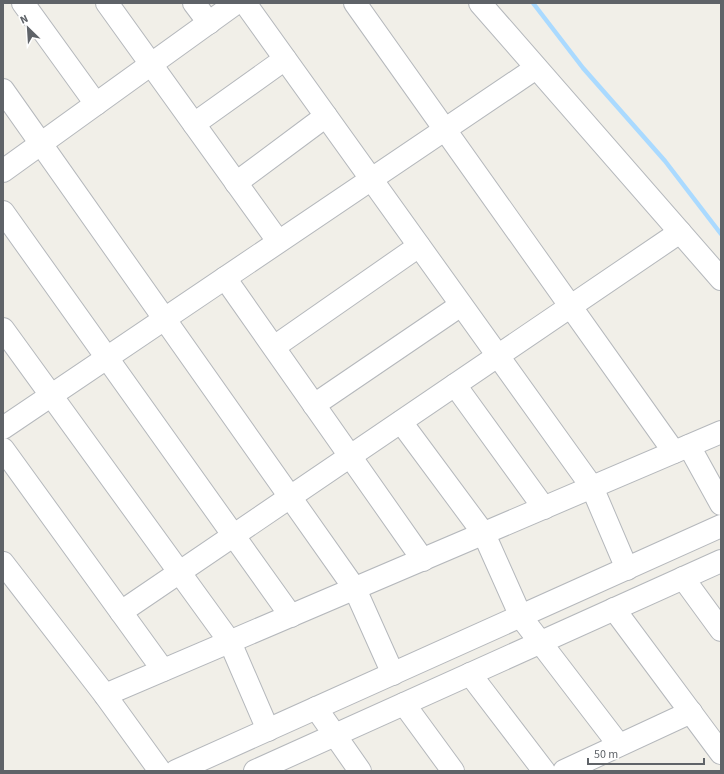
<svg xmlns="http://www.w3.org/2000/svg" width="724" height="774" font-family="'Source Sans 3',sans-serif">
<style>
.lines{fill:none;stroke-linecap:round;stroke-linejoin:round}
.stream{stroke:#aadaff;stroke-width:4.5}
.minor-casing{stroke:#b5b8bc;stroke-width:24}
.minor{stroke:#fff;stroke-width:22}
</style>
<rect width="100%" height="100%" fill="#f1efe8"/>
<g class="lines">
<polyline class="stream" points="533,3 583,68 665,161 721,234"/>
<g class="minor-casing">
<g id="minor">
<polyline points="23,3 96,104"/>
<polyline points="107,3 278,241"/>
<polyline points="194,3 209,23"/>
<polyline points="245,3 592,487 627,569"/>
<polyline points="355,3 674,452"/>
<polyline points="480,3 721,279"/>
<polyline points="3,90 355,589 393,674"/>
<polyline points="194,124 285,59"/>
<polyline points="3,171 236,3"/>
<polyline points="236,183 326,116"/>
<polyline points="3,212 291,616"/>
<polyline points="225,278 423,560"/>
<polyline points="3,329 230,642 268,730"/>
<polyline points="274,347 419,246"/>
<polyline points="455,385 544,508"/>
<polyline points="314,405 461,305"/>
<polyline points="401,422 484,534 521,617 619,745"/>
<polyline points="3,428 536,68"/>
<polyline points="689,446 721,504"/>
<polyline points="3,449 163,670"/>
<polyline points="3,563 105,695 160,771"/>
<polyline points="683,578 721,630"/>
<polyline points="614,609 721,753"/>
<polyline points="121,612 680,232"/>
<polyline points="470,674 544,771"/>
<polyline points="105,695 721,432"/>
<polyline points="404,704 453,771"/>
<polyline points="316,708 360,771"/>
<polyline points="176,771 721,526"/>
<polyline points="255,771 721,561"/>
<polyline points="564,771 691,712"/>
</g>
</g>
<use href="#minor" class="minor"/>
</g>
<rect width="724" height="774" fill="none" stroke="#5f6368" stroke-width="8"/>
<g transform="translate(28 28) rotate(335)" stroke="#ffffff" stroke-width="3" paint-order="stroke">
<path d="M0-3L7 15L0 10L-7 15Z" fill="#5f6368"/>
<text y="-6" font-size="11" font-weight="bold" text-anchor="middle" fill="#5f6368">N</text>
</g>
<path d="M588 758v6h116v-6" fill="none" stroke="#5f6368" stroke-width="2"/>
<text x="594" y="758" font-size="12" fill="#5f6368" stroke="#ffffff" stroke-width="3" paint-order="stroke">50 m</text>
</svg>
